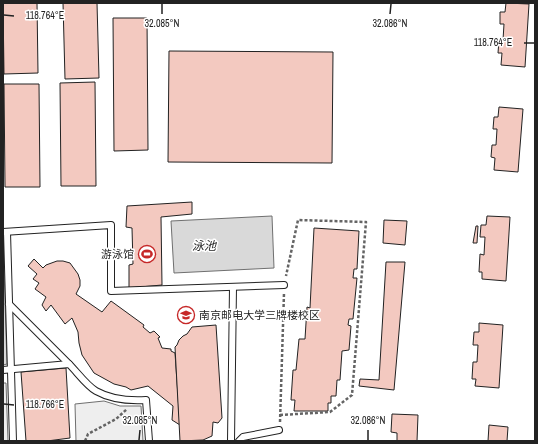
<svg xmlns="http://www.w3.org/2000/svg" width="538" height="444" font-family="'Archivo Narrow','Noto Sans SC',sans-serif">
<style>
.green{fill:#eee;stroke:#6f6f6f}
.water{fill:#d9d9d9;stroke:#6f6f6f}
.building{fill:#f3c9c0;stroke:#222}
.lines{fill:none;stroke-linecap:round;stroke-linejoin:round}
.service-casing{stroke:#222;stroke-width:8}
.path{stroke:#646464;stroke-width:2.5;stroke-dasharray:3 2;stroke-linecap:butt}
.service{stroke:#fff;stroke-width:6}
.ticks{fill:none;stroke:#222;stroke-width:1.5}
.labels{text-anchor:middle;stroke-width:3;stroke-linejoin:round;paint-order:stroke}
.poi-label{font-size:11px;fill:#222;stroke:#fff;text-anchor:end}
.water-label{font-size:12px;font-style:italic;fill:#222;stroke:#fff}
.ticks-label{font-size:10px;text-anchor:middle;fill:#222;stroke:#fff;stroke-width:3;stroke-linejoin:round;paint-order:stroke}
</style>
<rect width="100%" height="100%" fill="#fff"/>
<g class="green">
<polygon points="3,383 6,383 8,441 3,441"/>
<polygon points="104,401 120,406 141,406 143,441 76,441 75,404"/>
</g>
<g class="water">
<polygon points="272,216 274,268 174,273 171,221"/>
<polygon points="3,237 7,364 3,365"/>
</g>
<g class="building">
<polygon points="3,3 37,3 38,73 4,74"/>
<polygon points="63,3 97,3 99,78 65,79"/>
<polygon points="506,3 529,4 525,67 501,65 502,53 498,53 499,40 503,40 504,24 500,24 500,12 505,12"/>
<polygon points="113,18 147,18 148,150 114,151"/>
<polygon points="169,51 333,52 332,163 168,162"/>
<polygon points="95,82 96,186 61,186 60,83"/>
<polygon points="4,84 39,84 40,187 5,187"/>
<polygon points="499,107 523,109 518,172 494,170 495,158 491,157 492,145 496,145 497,129 493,129 494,117 498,117"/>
<polygon points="192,202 192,214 161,217 162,285 129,288 129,265 133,264 132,228 126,227 127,206"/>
<polygon points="487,216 510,217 506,281 482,279 482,272 479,272 480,254 484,255 485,237 480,237 481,225 486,225"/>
<polygon points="384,220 407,221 405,245 383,243"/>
<polygon points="476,226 478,226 477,243 473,243"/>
<polygon points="314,228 359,231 357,269 354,269 353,278 357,278 353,319 349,319 348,325 351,326 349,350 342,351 340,380 337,380 336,396 331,396 331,403 328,403 328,411 294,411 295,400 291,400 293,370 296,370 299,339 305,339 307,307 310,308"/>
<polygon points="34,259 43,268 46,265 57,261 63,261 70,263 78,274 80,280 80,286 76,294 102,312 111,301 144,325 143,327 150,333 154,331 160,337 158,338 162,348 171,349 171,351 175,353 180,425 172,420 173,406 148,386 131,390 126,387 114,384 94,373 82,355 79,343 78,332 72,318 65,324 51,305 46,311 42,305 46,297 35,289 39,283 33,279 37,274 28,266"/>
<polygon points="386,262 405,262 394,390 359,386 360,379 379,380"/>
<polygon points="479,323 503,325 499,388 475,386 476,379 472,379 473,362 477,362 478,345 473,345 474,332 479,332"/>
<polygon points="216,325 222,418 218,423 213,422 212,436 203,440 180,441 175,347 177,345 179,340 183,336 187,334 192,327"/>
<polygon points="66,368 70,438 47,441 26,441 21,372"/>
<polygon points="392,414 418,415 417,441 397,441 397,433 391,432"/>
<polygon points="489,425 508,427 507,441 488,441"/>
</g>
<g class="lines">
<g class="service-casing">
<g id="service">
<polyline points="3,232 111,225 111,291 284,285"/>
<polyline points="7,232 13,441"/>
<polyline points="9,304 69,364"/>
<path d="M3,370L69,364C77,372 87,386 96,391C112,400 129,401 146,400L149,441"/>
<polyline points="231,441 233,287"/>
<polyline points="239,441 243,437 279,430"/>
</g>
</g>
<g class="path">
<polyline points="280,415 330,412 352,395 366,222 298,220 286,276"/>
<polyline points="280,422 284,293"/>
<polyline points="85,441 88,434 116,419 127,409"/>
</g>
<use href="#service" class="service"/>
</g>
<path class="ticks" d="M162,14V4M390,14L391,4M4,15L14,16M524,43H534M4,404L14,405M139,440L140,430M368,440V430"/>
<defs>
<g id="stadium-ring" transform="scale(0.9)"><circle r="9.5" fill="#fff" stroke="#c62828" stroke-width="1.5"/><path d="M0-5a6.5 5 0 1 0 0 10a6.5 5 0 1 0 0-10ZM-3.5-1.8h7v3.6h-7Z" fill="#c62828"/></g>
<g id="university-ring" transform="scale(0.9)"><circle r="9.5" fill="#fff" stroke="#c62828" stroke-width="1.5"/><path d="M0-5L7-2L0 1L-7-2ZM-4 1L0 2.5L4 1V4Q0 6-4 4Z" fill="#c62828"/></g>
</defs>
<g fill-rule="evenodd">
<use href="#stadium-ring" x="147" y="254"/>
<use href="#university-ring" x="186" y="315"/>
</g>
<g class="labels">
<g class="poi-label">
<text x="134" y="258">游泳馆</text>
<text x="199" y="319" text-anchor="start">南京邮电大学三牌楼校区</text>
</g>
<g class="water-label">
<text x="204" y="250">泳池</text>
</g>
</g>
<g class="ticks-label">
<text x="45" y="19">118.764°E</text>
<text x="162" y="27">32.085°N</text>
<text x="390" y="27">32.086°N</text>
<text x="493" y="46">118.764°E</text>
<text x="45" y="408">118.766°E</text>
<text x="140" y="424">32.085°N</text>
<text x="368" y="424">32.086°N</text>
</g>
<rect width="538" height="444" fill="none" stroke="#222222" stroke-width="8"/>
</svg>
